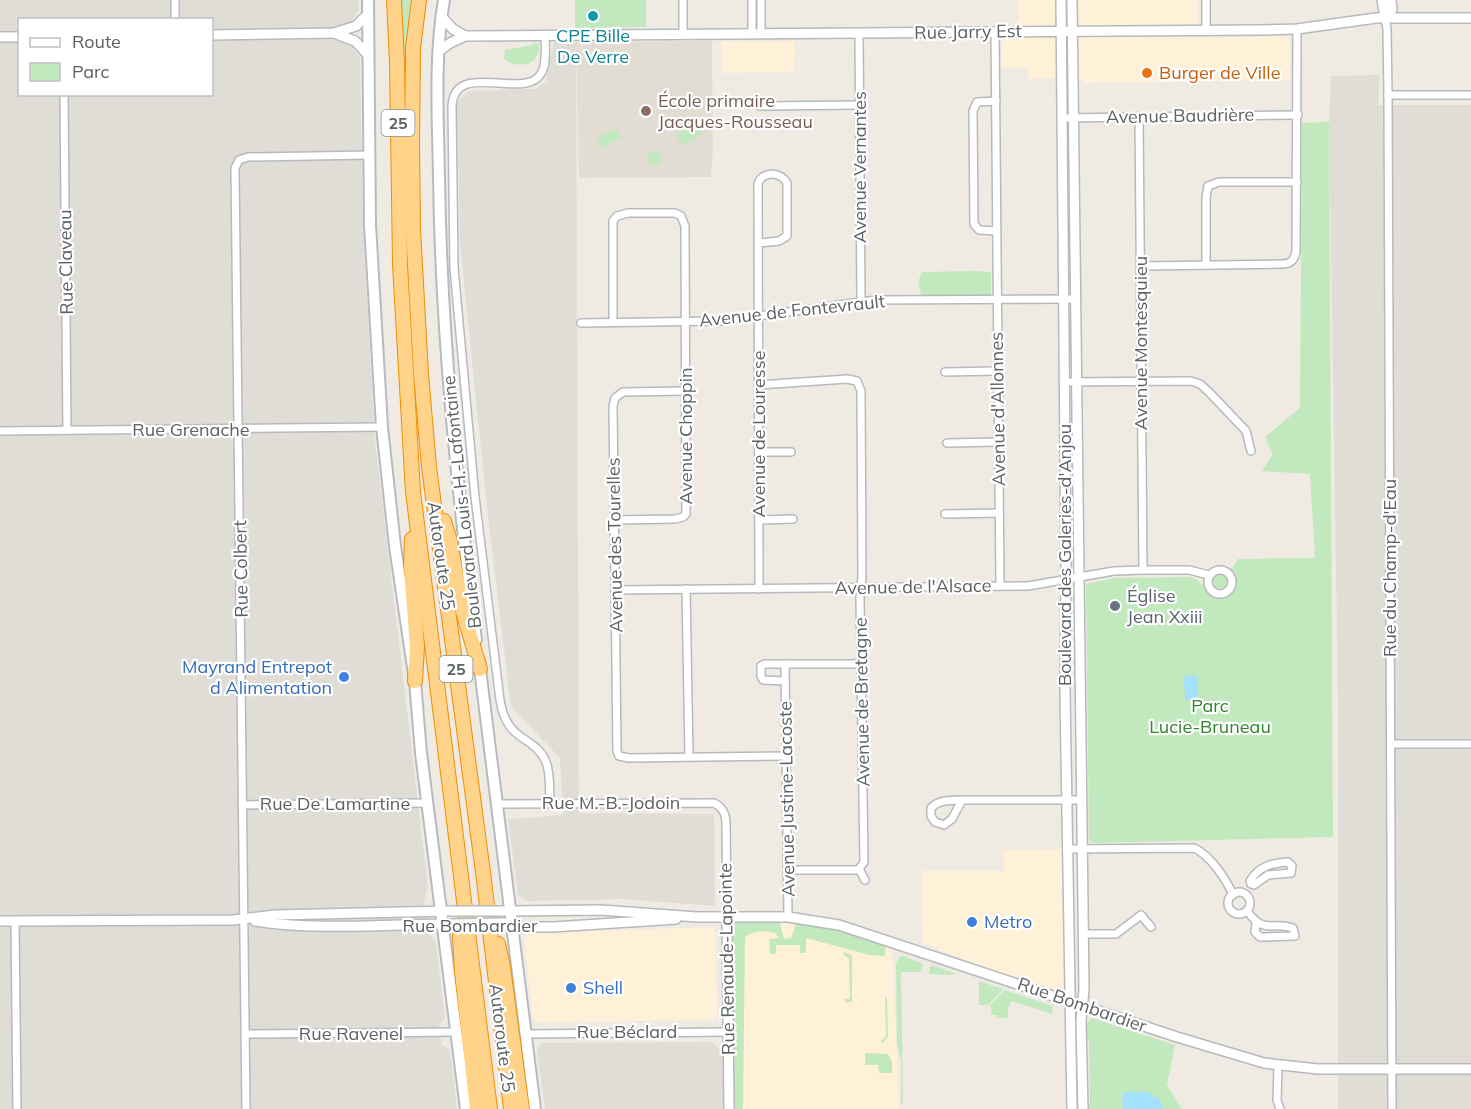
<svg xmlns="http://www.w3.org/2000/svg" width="1471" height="1109" font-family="Mulish,sans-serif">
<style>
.commercial{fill:#fff1d8}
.industrial{fill:#e0ddd7;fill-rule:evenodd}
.education{fill:#e2ddd3}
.green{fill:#c2e9bd}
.water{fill:#a3e1ff}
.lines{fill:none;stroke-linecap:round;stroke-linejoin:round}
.minor-casing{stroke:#b6babe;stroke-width:10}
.tertiary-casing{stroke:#b6babe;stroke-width:12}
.secondary-casing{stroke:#b6bbc1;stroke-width:14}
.motorway-casing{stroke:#f28b00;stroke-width:16}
.minor{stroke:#fff;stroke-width:7}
.tertiary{stroke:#fff;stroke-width:9}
.secondary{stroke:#fff;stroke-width:10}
.motorway{stroke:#ffd48a;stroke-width:14}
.tertiary-bridge-casing{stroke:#b6babe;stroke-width:12;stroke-linecap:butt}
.tertiary-bridge{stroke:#fff;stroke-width:9}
.culture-dot{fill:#0f9aa8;stroke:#fff;stroke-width:2}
.food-dot{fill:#e8710a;stroke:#fff;stroke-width:2}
.education-dot{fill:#8d6e63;stroke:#fff;stroke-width:2}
.worship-dot{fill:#6b7280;stroke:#fff;stroke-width:2}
.shop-dot{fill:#3f7fe0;stroke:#fff;stroke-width:2}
.labels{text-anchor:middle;stroke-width:4.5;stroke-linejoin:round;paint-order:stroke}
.shield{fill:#fff;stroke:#8c9093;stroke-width:1.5}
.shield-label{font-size:16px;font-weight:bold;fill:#5b6165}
.street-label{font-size:18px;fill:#5b6165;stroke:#fff}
.culture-label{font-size:18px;fill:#0d838f;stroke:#fff}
.food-label{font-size:18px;fill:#c56008;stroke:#fff;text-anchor:start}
.education-label{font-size:18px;fill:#785e54;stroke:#fff;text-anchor:start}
.worship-label{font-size:18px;fill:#5b616d;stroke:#fff;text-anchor:start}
.shop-label{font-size:18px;fill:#366cbe;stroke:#fff;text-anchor:start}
.park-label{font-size:18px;fill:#31832c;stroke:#fff}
</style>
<rect width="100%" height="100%" fill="#efebe3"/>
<g class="commercial">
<polygon points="1017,0 1198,0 1198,38 1285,36 1290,41 1290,80 1084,83 1078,77 1028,79 1028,68 1001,68 1001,44 1005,39 1019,39"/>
<polygon points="795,41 794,72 721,73 721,42"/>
<polygon points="1067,849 1070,1001 923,943 921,871 1004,871 1004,850"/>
<polygon points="727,917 788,917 886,940 893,960 899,1109 729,1109"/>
<polygon points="713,927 716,933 717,1016 714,1020 538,1022 533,1019 524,939 532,933"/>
</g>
<g class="industrial">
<path d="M0,0H358L359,10L353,19V49L360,57L363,229L375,440L428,887L424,902L429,935L436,941L445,1019L439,1024L442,1045L450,1050L457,1109H0ZM20,20H212V94H20Z"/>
<polygon points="554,42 576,42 579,813 714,814 715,906 622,899 527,901 518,895 508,819 563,815 560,758 511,707 487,508 460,243 457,102 469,91 536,89 546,81"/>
<polygon points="1380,75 1378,105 1471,105 1471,1109 1338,1109 1338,697 1329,122 1331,76"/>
<polygon points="711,1042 728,1055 729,1109 545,1109 537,1050 541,1043"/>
</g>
<polygon class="education" points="712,41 713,148 711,177 579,178 576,42"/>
<g class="green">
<polygon points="401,0 411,0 403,67"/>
<polygon points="575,0 646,0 646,27 575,28"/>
<path d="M535,42L539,44C542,65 516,71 504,58L505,50L532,45Z"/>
<polygon points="1329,122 1333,837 1092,843 1089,838 1086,584 1114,578 1192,577 1198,580 1201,585 1233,567 1238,559 1315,558 1310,474 1262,471 1273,454 1265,437 1300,408 1302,123"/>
<polygon points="696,123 702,134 682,145 676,135"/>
<polygon points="615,128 621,137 602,148 597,139"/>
<circle cx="655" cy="158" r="7"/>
<path d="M975,271L991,272V298L923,300C920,289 915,282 923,272Z"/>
<path d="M778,916L784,939L791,938L795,926L801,918L886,940L885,956L869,955L806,938V953H800V945H776V953L770,954L769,939L779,938L775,933C765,930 753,931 745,937L743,1109H729L727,917Z"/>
<polygon points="844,952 852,955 852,1002 845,1002 845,999 850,999 849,958 843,955"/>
<polygon points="901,955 923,964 920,972 901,972 903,1104 901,1104 901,1062 897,1043 896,964"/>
<polygon points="931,965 955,973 953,975 930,974 929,971"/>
<polygon points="979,981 1003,989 1003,990 988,1005 979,1005"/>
<polygon points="1005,990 1053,1006 1052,1014 1012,1001 1008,1007 1008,1018 997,1018 997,1015 990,1015 992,1011 990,1005"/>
<polygon points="885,997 887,997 888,1037 883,1043 880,1041 886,1037"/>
<path d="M1092,1018L1175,1045L1167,1085L1182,1109H1164L1157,1096L1154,1098L1122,1095L1123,1109H1087L1090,1102L1089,1040C1085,1035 1086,1029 1087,1022Z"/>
<polygon points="865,1053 888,1054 892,1061 892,1073 879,1073 878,1065 865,1065"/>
</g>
<g class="water">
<polygon points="1184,676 1198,676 1198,700 1185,700"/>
<polygon points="1125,1092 1148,1092 1154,1098 1157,1095 1164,1109 1123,1109 1122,1095"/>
</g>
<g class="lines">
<g class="minor-casing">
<g id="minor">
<polyline points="175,0 175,20"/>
<polyline points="683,0 683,34"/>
<polyline points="752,0 752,33"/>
<polyline points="761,0 761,33"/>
<polyline points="1385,17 1387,29 1388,95 1392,1109"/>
<polyline points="1206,30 1206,0"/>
<polyline points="995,31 1000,586"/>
<polyline points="859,33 861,301"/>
<path d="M545,35C545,46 547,62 542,72C527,103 455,58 452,106L454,268L475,497L500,700C507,744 534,734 546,762C551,774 549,790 550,803"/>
<polyline points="64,94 67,430"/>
<polyline points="1388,95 1471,95"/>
<polyline points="996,101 977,102 973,111 974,224 979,230 996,231"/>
<polyline points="759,106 859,105"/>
<polyline points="1139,116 1143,570"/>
<polyline points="1062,118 1298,115"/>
<path d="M759,243L779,241L787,236V183C780,171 762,171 758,184L759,589"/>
<polyline points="1206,265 1206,198 1208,186 1219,182 1297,182"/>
<path d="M1141,266L1282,264C1291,264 1294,260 1296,252L1297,29"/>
<polyline points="613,321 613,221 617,216 628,213 675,213 681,216 685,226 686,514 683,517 675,519 615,520"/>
<polyline points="581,323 722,321 876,300 1075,299"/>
<polyline points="945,372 997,371"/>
<polyline points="1064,382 1191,381 1200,384 1209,392 1246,431 1251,451"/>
<polyline points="759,385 847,379 857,381 861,391 862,576 860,598 864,862 859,869 856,870 788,870"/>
<polyline points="686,391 623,392 615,398 613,406 617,751 619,756 629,758 787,756"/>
<polyline points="0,431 382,427"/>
<polyline points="947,443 998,442"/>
<polyline points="759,452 791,452"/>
<polyline points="945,514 999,513"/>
<polyline points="760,520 793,519"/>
<circle cx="1220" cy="582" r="12"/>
<polyline points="686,589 689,756"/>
<polyline points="615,590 1028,586 1114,571 1143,570 1189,570 1209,575"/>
<polyline points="785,664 788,917"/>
<polyline points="785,681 763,680 761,676 761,666 765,664 861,664"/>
<polyline points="1391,744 1471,744"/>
<path d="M962,800L952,819L944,825L935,822L931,816V808C939,799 951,801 962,800H1081"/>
<path d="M497,804L714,803C722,807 725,812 726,822L727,917"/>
<polyline points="242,805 428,803"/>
<path d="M1067,849L1194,848C1210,855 1226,879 1233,895"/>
<path d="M1288,862L1292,866L1291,873L1268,875L1254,885L1251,884L1250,881C1259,866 1272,863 1288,862Z"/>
<polyline points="859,869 865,880"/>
<circle cx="1239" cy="903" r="11"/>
<path d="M1247,911C1265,935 1270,921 1293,928L1295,936L1260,937L1255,932L1256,923"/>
<polyline points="15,921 17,1109"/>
<polyline points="1083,934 1116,934 1141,915 1151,927"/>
<polyline points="245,1034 456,1032"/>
<polyline points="526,1034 727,1032"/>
<polyline points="1278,1066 1277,1100 1280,1109"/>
<polyline points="246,1109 235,168 239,160 248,157 369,155"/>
</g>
</g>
<g class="tertiary-casing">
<g id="tertiary">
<polyline points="1061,0 1066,568 1065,694 1072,1109"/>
<polyline points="1072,0 1084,989 1081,1021 1083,1109"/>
<polyline points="1382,0 1385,17"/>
<polyline points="441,16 453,29 465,36"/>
<polyline points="1390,17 1392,8 1391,0"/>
<polyline points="334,33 355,41 368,55"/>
<polyline points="212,35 334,33 356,26 368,14"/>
<polyline points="0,37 20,37"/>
<polyline points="438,52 450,43 465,36 1259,30 1297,29 1376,18 1471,18"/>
<polyline points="504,911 601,910 697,917 788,917 839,925 1177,1037 1264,1063 1318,1069 1471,1069"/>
<polyline points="727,917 729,1109"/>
<polyline points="0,921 233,920 275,915 447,911"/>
<path d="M255,921C319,931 384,924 448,924"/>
<polyline points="508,924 521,927 553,927 676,919"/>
</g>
</g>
<g class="secondary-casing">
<g id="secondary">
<polyline points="368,0 370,225 382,427 395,546 415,681 421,753 466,1109"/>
<path d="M444,0C434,58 438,118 439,177C441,332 457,486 476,640"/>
<polyline points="479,661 535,1109"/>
</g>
</g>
<g class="motorway-casing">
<g id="motorway">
<polyline points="394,0 397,62 400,264 413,492 490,1109"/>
<polyline points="419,0 413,48 412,144 413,229 421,374 429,467 483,872 511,1109"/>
<polyline points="444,521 450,541 461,605 480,669"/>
<polyline points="412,539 411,567 417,647 415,681"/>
<polyline points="460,935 462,972 477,1109"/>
<polyline points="498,944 503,967 522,1109"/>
</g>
</g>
<use href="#minor" class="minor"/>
<use href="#tertiary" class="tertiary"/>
<use href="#secondary" class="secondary"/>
<use href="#motorway" class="motorway"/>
<g class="tertiary-bridge-casing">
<g id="tertiary-bridge">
<polyline points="450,911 502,911"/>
<polyline points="450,924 504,923"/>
</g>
</g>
<use href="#tertiary-bridge" class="tertiary-bridge"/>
</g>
<circle class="culture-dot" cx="593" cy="16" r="6"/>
<circle class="food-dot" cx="1147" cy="73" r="6"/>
<circle class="education-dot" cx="646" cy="111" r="6"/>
<circle class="worship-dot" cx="1115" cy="606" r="6"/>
<g class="shop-dot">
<circle cx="344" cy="677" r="6"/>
<circle cx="972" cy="922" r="6"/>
<circle cx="571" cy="988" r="6"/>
</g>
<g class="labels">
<g class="shield">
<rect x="381.5" y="110" width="33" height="26" rx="4.5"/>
<rect x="439.5" y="656" width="33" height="26" rx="4.5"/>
</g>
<g class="shield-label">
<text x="398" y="129">25</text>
<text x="456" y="675">25</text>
</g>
<g class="street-label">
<text transform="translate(968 32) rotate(-1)" y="6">Rue Jarry Est</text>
<text transform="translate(1180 116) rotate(-1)" y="6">Avenue Baudrière</text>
<text transform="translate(860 167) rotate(-90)" y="6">Avenue Vernantes</text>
<text transform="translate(66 262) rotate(-91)" y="6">Rue Claveau</text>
<text transform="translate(792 311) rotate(-6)" y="6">Avenue de Fontevrault</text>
<text transform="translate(1141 343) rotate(-90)" y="6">Avenue Montesquieu</text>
<text transform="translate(998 409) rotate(-91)" y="6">Avenue d'Allonnes</text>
<text x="191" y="436">Rue Grenache</text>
<text transform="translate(759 434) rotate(-90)" y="6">Avenue de Louresse</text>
<text transform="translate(686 436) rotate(-90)" y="6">Avenue Choppin</text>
<text transform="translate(462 502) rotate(-96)" y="6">Boulevard Louis-H.-Lafontaine</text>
<text transform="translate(615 545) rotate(-91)" y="6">Avenue des Tourelles</text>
<text transform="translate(1065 555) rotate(-90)" y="6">Boulevard des Galeries-d'Anjou</text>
<text transform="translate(441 556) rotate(82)" y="6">Autoroute 25</text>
<text transform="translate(1390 568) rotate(-90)" y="6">Rue du Champ-d'Eau</text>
<text transform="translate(241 569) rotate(-91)" y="6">Rue Colbert</text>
<text transform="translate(913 587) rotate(-1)" y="6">Avenue de l'Alsace</text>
<text transform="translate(862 702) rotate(-91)" y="6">Avenue de Bretagne</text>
<text transform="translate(787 799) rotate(-91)" y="6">Avenue Justine-Lacoste</text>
<text x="611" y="809">Rue M.-B.-Jodoin</text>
<text x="335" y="810">Rue De Lamartine</text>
<text x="470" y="932">Rue Bombardier</text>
<text transform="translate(727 959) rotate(-91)" y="6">Rue Renaude-Lapointe</text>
<text transform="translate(1082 1005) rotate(19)" y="6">Rue Bombardier</text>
<text x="627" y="1038">Rue Béclard</text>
<text x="351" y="1040">Rue Ravenel</text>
<text transform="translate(502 1038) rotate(83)" y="6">Autoroute 25</text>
</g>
<g class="culture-label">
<text x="593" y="42">CPE Bille<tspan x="593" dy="21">De Verre</tspan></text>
</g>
<g class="food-label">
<text x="1159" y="79">Burger de Ville</text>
</g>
<g class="education-label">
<text x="658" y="107">École primaire<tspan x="658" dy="21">Jacques-Rousseau</tspan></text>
</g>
<g class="worship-label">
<text x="1127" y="602">Église<tspan x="1127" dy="21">Jean Xxiii</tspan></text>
</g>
<g class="shop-label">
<text x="332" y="673" text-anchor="end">Mayrand Entrepot<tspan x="332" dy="21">d Alimentation</tspan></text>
<text x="984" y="928">Metro</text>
<text x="583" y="994">Shell</text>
</g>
<g class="park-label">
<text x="1210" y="712">Parc<tspan x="1210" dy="21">Lucie-Bruneau</tspan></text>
</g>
</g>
<rect x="18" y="18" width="195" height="78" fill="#ffffff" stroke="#bdc0c1" stroke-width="1.5"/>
<rect x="30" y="38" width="30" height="9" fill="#ffffff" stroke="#bdc0c1" stroke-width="1.5"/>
<text x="72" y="48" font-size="18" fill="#5b6165">Route</text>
<rect x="30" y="63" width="30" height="18" fill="#c2e9bd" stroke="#bdc0c1" stroke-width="1.5"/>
<text x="72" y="78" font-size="18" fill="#5b6165">Parc</text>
</svg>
